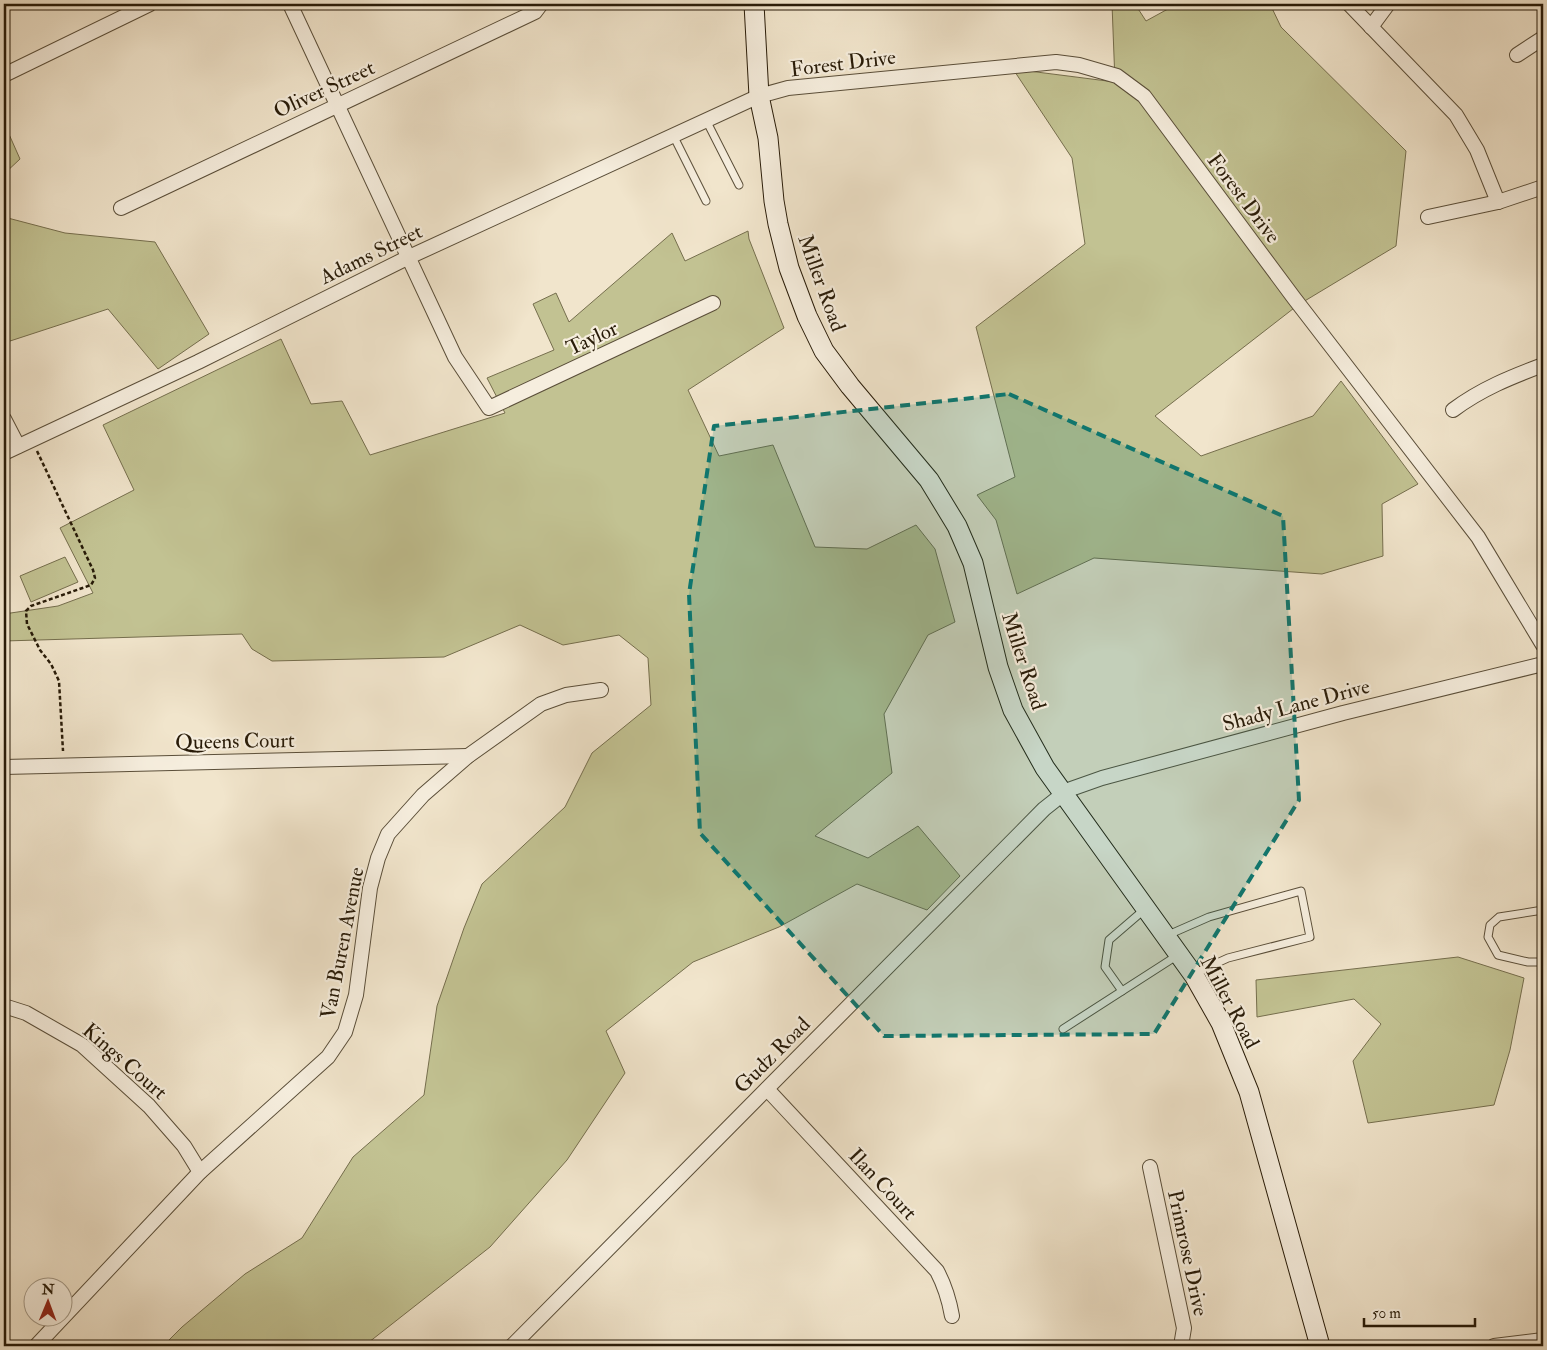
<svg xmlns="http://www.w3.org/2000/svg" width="1547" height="1350" font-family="'IM FELL Double Pica',serif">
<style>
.green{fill:#c2c292;stroke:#756e4d}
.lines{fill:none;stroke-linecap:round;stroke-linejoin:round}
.lane-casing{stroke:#5a4e39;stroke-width:9}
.street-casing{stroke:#5a4e39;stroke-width:16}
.secondary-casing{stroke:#281b08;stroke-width:21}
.path{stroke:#281b08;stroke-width:2.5;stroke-dasharray:4 2.5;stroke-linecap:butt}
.lane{stroke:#f6eede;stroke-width:7}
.street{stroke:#f6eede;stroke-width:14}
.secondary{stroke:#f6eede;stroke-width:19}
.marked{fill:#0f766e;fill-opacity:0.2;stroke:#0f766e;stroke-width:4;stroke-dasharray:10 6;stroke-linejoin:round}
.labels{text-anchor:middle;stroke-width:4.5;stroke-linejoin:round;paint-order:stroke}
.street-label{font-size:21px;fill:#281b08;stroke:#f6eede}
</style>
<rect width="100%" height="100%" fill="#f1e5cc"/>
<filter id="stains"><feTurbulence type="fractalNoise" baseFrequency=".004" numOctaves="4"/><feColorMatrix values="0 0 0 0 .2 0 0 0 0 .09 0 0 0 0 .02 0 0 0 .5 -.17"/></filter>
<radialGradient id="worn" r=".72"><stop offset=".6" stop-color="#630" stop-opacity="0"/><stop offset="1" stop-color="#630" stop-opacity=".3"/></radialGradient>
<g class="green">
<polygon points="1112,4 1135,4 1146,21 1177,4 1270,4 1281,27 1406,151 1396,246 1298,305 1155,416 1201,456 1313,416 1341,381 1418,484 1382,504 1383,556 1322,574 1094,558 1017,594 996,520 977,495 1015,477 976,327 1085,244 1072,158 1013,69 1115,82"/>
<polygon points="4,123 20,159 4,174"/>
<polygon points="4,217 65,233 155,242 209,334 158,369 108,309 4,343"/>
<polygon points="748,231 749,239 784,328 688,390 719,456 773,445 815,547 867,549 916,525 935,549 955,622 928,635 884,714 892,773 815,836 868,858 918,826 960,876 927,910 857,884 779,927 693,962 606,1031 625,1073 567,1160 490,1247 364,1346 163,1346 182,1327 245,1274 302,1238 353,1157 424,1095 437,1006 464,928 482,884 565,807 592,753 651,705 648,658 619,635 563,645 520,625 444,657 272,661 252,649 242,634 4,641 4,614 58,606 93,593 60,528 134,490 103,425 281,339 311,404 342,401 370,455 505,413 487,378 554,350 533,304 556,293 569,322 672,233 685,261"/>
<polygon points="65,557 78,582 31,602 20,576"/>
<polygon points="1458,957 1524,978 1510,1050 1494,1105 1368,1123 1353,1061 1381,1024 1354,999 1257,1017 1256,980"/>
</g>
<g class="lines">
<g class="lane-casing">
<g id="lane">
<polyline points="706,120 739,185"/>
<polyline points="673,135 706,201"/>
<polyline points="1543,910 1499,917 1490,925 1488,937 1498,955 1528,962 1543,962"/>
<polyline points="1168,935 1209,917 1301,891 1310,937 1228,958 1195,973"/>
<polyline points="1122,991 1105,967 1109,940 1145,909"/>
<polyline points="1063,1029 1178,955"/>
</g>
</g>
<g class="street-casing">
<g id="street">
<polyline points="290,4 455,357 489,408 713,303"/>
<polyline points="1349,4 1456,115 1477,150 1498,202"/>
<polyline points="1371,27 1388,4"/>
<polyline points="1517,55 1543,38"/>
<polyline points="4,75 150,4"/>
<polyline points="121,208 535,12 541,4"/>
<polyline points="1428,217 1498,202 1543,187"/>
<path d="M1453,410C1481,389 1511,377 1543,365"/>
<polyline points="4,419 18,446"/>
<polyline points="4,453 198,362 409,257 759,96 788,88 1056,62 1079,65 1117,76 1144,96 1294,298 1478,537 1543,645"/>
<polyline points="4,767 468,756"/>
<polyline points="4,1006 26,1013 82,1045 149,1106 184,1146 200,1172"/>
<path d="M767,1089L937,1271C945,1286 949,1299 952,1316"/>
<polyline points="1150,1167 1184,1328 1181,1346"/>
<polyline points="36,1346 200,1172 328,1057 345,1032 356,995 370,888 378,858 388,834 423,795 468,756 541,704 566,695 601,690"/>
<polyline points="512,1346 1044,809 1068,790 1102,778 1343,713 1543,664"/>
<polyline points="1494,1346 1543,1340"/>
</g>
</g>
<g class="secondary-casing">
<polyline id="secondary" points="754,4 759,96 768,138 774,201 778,224 789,268 807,316 824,351 850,386 929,480 957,526 973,563 998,667 1013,710 1045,768 1195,977 1221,1023 1249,1092 1320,1346"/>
</g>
<polyline class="path" points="37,451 93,570 95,578 91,585 31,606 26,611 27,624 40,650 51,664 59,681 63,751"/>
<use href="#lane" class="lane"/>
<use href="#street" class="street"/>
<use href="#secondary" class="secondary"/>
</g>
<path class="marked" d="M1009,394L1283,516L1299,800L1154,1034L884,1036L700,833L689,594L714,426Z"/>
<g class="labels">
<g class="street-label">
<text transform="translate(843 63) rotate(-7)" y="7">Forest Drive</text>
<text transform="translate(324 89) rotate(-25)" y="7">Oliver Street</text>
<text transform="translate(1244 198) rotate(53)" y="7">Forest Drive</text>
<text transform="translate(371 254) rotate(-26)" y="7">Adams Street</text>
<text transform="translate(822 283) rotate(70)" y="7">Miller Road</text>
<text transform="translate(592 338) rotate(-25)" y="7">Taylor</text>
<text transform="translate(1024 661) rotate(72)" y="7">Miller Road</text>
<text transform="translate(1296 705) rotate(-15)" y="7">Shady Lane Drive</text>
<text transform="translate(235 741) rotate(-1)" y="7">Queens Court</text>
<text transform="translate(342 943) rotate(-79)" y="7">Van Buren Avenue</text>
<text transform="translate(1230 1002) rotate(62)" y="7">Miller Road</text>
<text transform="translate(772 1055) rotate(-45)" y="7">Gudz Road</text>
<text transform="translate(125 1061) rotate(41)" y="7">Kings Court</text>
<text transform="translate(883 1184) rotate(47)" y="7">Ilan Court</text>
<text transform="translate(1188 1253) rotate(78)" y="7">Primrose Drive</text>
</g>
</g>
<rect width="1547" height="1350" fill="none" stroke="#f1e5cc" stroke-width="20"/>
<rect x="5" y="5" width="1537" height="1340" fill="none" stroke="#281b08" stroke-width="2.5"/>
<rect x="10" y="10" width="1527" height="1330" fill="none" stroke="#281b08"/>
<g transform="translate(48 1302) rotate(1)"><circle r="24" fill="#f6eede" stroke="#a49a88"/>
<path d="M0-4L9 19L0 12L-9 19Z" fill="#8f2418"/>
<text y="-8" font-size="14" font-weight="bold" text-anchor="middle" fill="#281b08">N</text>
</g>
<path d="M1364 1318v8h111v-8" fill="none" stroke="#281b08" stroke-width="2.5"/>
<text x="1372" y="1318" font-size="15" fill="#281b08" stroke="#f6eede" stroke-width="4" paint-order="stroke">50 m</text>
<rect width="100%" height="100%" filter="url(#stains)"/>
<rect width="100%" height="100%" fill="url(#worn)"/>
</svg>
